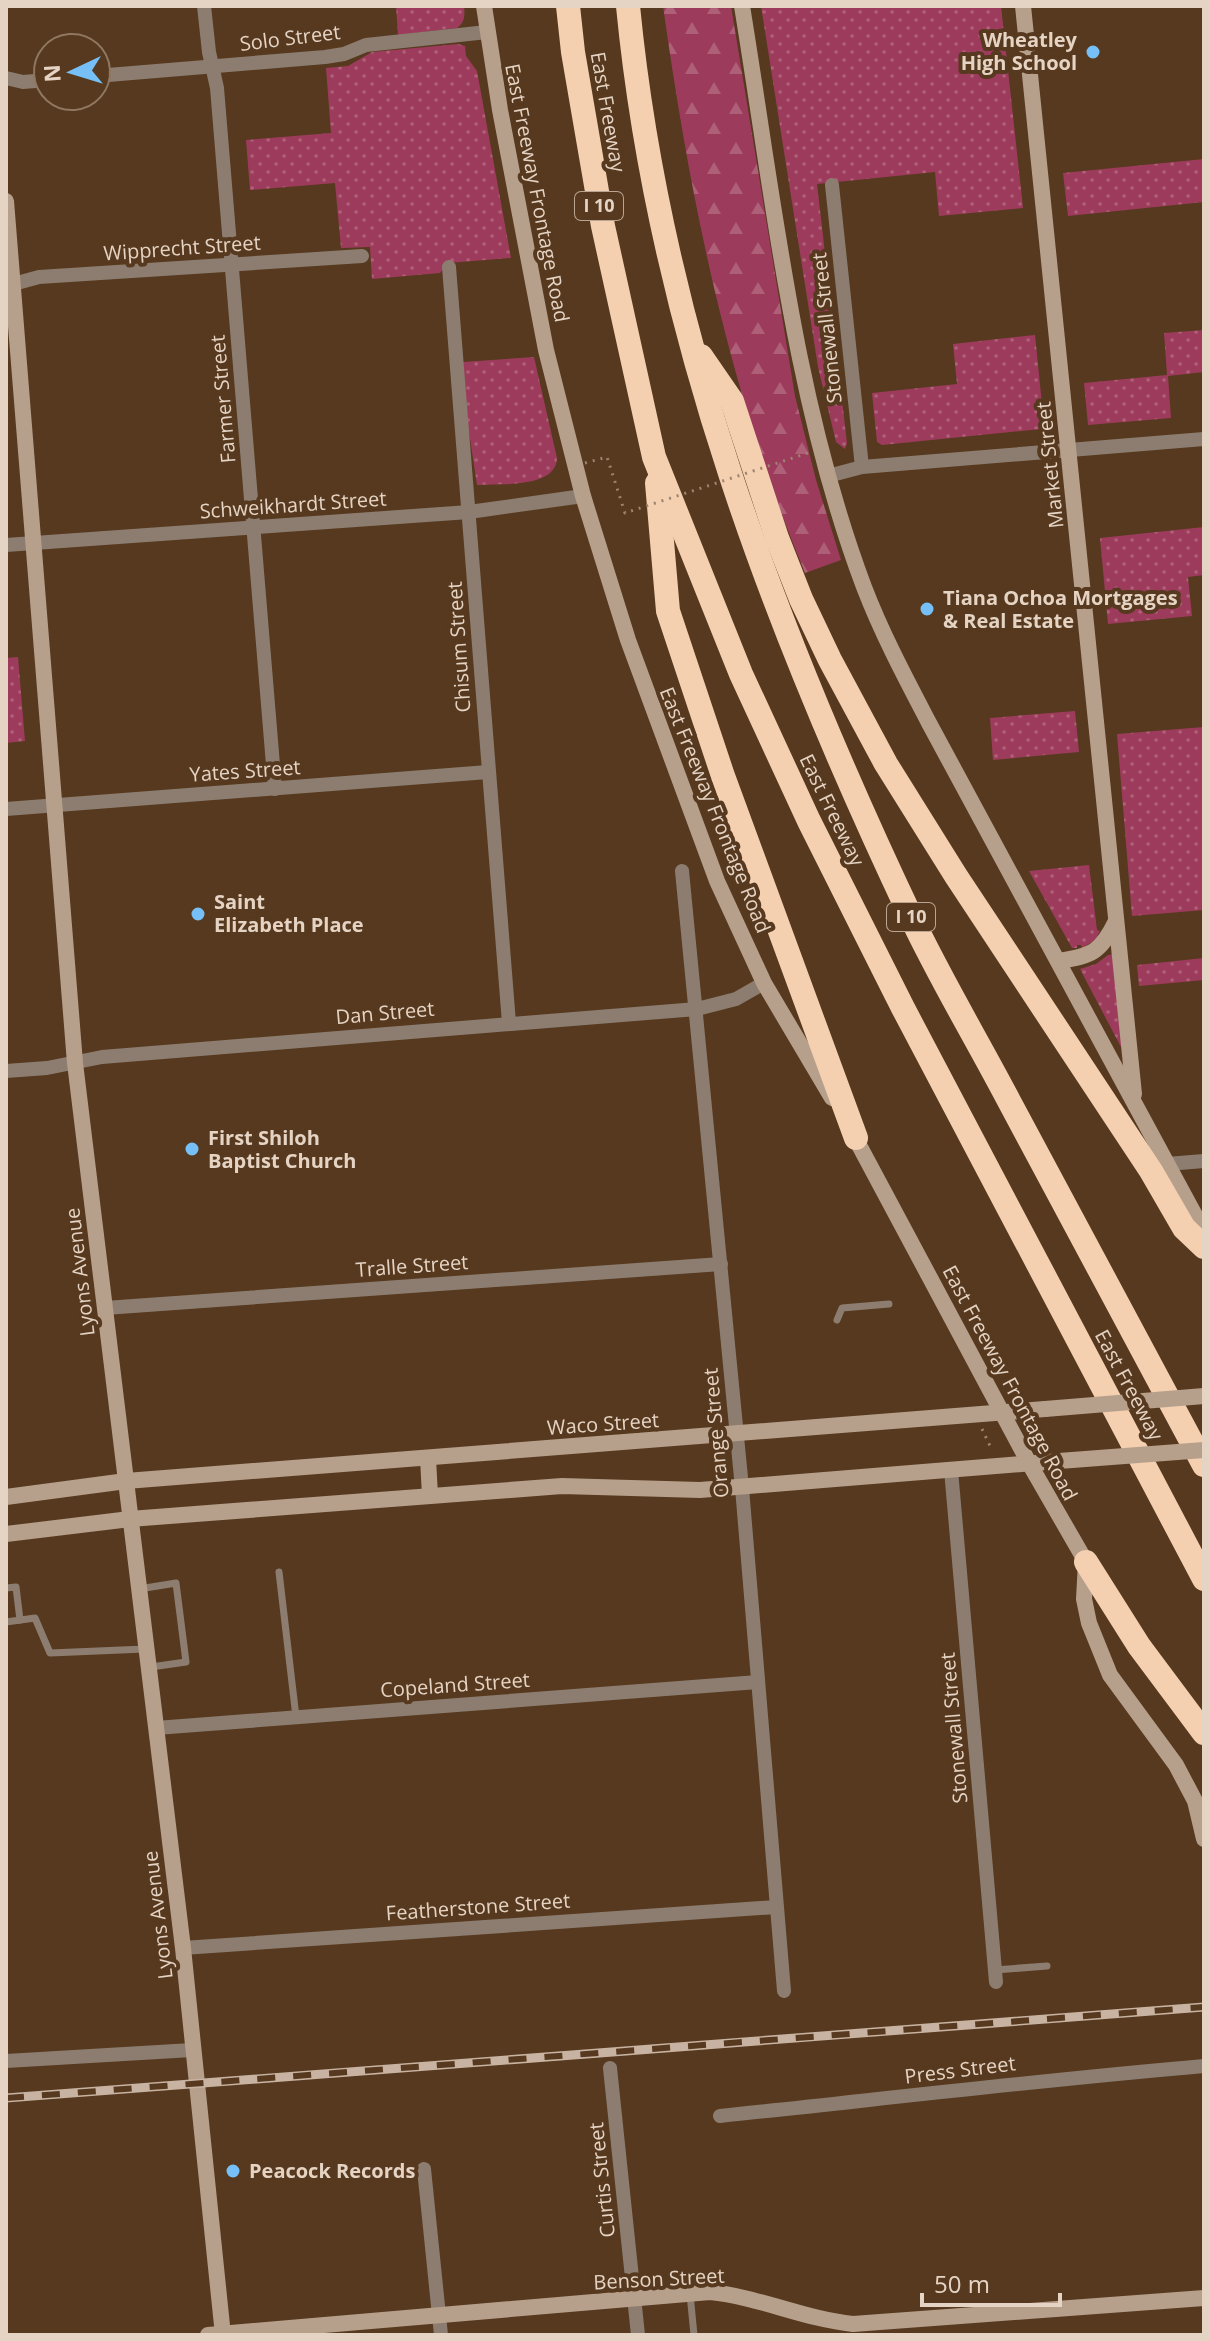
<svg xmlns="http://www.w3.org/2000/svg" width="1210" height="2341" font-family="'Open Sans',sans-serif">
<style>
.grass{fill:url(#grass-dots)}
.forest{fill:url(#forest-firs)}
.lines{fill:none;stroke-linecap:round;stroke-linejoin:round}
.path{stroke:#9c846f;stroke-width:3;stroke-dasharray:2 6;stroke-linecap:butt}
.lane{stroke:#8c7d70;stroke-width:7}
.street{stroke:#8c7d70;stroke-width:14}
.secondary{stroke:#b69f8b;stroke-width:16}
.highway{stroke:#f4d0b1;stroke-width:24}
.rail-casing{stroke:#c8b3a2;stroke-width:9}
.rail{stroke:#56391e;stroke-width:6;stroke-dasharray:18;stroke-linecap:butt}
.path-bridge{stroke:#9c846f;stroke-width:3;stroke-dasharray:2 6;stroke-linecap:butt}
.secondary-bridge{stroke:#b69f8b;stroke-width:16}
.poi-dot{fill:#76c0f7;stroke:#56391e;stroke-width:3}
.labels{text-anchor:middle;stroke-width:8;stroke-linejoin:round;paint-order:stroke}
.shield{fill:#56391e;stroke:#baa592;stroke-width:2}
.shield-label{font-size:18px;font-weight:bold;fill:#e5d3c4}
.street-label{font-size:20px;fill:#e5d3c4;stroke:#56391e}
.poi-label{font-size:20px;font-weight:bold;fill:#e5d3c4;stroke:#56391e;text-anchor:start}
</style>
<defs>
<pattern id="grass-dots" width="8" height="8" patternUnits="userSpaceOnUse" patternTransform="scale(2)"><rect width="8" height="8" fill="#9d3b5c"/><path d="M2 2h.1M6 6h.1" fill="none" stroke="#af6079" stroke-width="1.8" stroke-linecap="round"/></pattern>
<pattern id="forest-firs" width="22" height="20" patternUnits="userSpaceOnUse" patternTransform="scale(2)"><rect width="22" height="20" fill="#9d3b5c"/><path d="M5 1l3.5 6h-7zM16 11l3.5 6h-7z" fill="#af6079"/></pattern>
</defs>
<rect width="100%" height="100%" fill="#56391e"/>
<g class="grass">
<path d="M396,6H464C465,16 465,22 457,28L398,35Z"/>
<polygon points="761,6 1001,6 1023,208 939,216 935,172 817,184 847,443 845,449 836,442 818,367"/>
<polygon points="458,44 465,46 466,56 477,71 511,258 448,263 440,273 372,279 370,247 341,248 335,183 250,190 246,140 331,133 326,68 348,66 372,52"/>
<polygon points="1204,159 1204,202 1068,216 1063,173"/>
<polygon points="1204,330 1204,372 1168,376 1171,418 1088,425 1084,383 1167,375 1164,333"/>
<polygon points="1035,335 1044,424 1041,429 882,445 877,442 872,393 957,384 953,344"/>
<path d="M534,357L557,458C556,489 500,483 477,485L468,425L463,362Z"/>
<polygon points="1204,527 1204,575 1188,577 1192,616 1108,624 1100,538"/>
<polygon points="18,657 25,741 6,743 6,658"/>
<polygon points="1075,711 1079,752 993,760 990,718"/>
<polygon points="1204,727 1204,910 1132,916 1117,734"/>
<polygon points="1089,865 1097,930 1100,931 1095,940 1082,948 1081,945 1077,945 1077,948 1072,948 1029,871"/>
<polygon points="1115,954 1122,1049 1080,969 1096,964 1108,955"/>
<polygon points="1204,958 1204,980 1139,986 1137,965"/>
</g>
<path class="forest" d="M663,6H731L795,396L816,480L841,560L805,573C728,388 691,204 663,6Z"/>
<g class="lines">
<g class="path">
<polyline points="1041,614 1041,617 1066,615"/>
<polyline points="982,1429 991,1448"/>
</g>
<g class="lane">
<polyline points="837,1320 842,1308 889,1304"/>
<polyline points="279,1572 296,1717"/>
<polyline points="6,1588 16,1587 20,1620"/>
<polyline points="139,1589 176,1583 186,1662 151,1667"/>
<polyline points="6,1622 35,1618 50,1653 145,1649"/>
<polyline points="995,1970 1047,1966"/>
<polyline points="690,2294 694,2335"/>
</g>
<g class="street">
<polyline points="204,6 209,52 217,88 275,789"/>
<polyline points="96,76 325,57 344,54 366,45 487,32"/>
<polyline points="6,78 23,82 48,80"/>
<polyline points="832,185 862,467"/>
<polyline points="449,267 509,1023"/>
<polyline points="6,286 39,277 362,256"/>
<polyline points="828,476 862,467 1204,439"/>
<polyline points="6,545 469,512 583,496"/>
<polyline points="6,809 488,772"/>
<polyline points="682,871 742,1488 784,1991"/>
<polyline points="6,1071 47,1068 102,1057 697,1009 736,999 764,983"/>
<polyline points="1167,1164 1204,1161"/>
<polyline points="105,1308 721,1264"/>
<polyline points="951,1470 996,1982"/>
<polyline points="156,1728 758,1682"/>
<polyline points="183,1948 776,1907"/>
<polyline points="6,2061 192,2050"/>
<polyline points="610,2068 638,2335"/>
<path d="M720,2116C882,2099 1042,2080 1204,2066"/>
<polyline points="424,2169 441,2335"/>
</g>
<g class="secondary">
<polyline points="484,6 500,110 546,350 583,496 628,640 717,881 764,983 832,1098"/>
<path d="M742,6C774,201 794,401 864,587C882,634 906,679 929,723L1204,1232"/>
<polyline points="1023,6 1134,1094"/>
<polyline points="6,201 75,1063 183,1948 223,2335"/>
<path d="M1059,961C1092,956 1101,952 1116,921"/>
<polyline points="852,1132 1029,1463 1086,1562 1084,1599 1089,1623 1110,1675 1176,1765 1195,1801 1204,1839"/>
<polyline points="428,1458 430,1496"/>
<polyline points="6,1497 126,1481 1045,1409"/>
<polyline points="6,1534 130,1519 562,1486 700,1490 1059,1461"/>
<path d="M208,2335L710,2292C759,2297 804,2319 853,2324L1204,2298"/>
</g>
<g class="highway">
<polyline points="568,6 573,52 603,226 654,457 741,674 809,821 903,1008 1204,1579"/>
<path d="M628,6C659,326 775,630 912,919C941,980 977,1040 1009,1101C1074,1222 1139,1343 1204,1465"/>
<polyline points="701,356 732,401 777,538 801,599 830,660 886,764 956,876 1151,1171 1184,1228 1204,1247"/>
<polyline points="657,483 668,611 723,776 856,1138"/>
<polyline points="1086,1562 1139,1646 1204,1733"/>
</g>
<g class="rail-casing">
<polyline id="rail" points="6,2098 1204,2007"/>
</g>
<use href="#rail" class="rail"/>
<polyline class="path-bridge" points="585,463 607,457 625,513 808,453"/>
<g class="secondary-bridge">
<polyline points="1045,1409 1204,1396"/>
<polyline points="1059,1461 1204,1450"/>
</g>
</g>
<g class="poi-dot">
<circle cx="1093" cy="52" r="8"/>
<circle cx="927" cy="609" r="8"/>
<circle cx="198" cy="914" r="8"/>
<circle cx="192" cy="1149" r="8"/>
<circle cx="233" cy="2171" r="8"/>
</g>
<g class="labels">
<g class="shield">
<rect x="575" y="192" width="48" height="28" rx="6"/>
<rect x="887" y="903" width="48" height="28" rx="6"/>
</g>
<g class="shield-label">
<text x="599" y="212">I 10</text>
<text x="911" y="923">I 10</text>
</g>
<g class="street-label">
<text transform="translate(290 38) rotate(-7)" y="7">Solo Street</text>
<text transform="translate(608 112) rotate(80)" y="7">East Freeway</text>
<text transform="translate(537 193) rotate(79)" y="7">East Freeway Frontage Road</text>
<text transform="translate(182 248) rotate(-4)" y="7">Wipprecht Street</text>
<text transform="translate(827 328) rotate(-96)" y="7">Stonewall Street</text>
<text transform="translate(223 399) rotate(-95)" y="7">Farmer Street</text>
<text transform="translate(1050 465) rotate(-96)" y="7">Market Street</text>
<text transform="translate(293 505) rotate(-4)" y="7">Schweikhardt Street</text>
<text transform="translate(459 647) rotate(-94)" y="7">Chisum Street</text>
<text transform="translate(245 771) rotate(-4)" y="7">Yates Street</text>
<text transform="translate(715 810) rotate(68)" y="7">East Freeway Frontage Road</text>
<text transform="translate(832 810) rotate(64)" y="7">East Freeway</text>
<text transform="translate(385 1013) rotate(-5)" y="7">Dan Street</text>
<text transform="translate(412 1266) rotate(-4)" y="7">Tralle Street</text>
<text transform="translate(80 1272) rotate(-97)" y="7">Lyons Avenue</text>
<text transform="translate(1010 1383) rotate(62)" y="7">East Freeway Frontage Road</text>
<text transform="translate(1129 1385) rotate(62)" y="7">East Freeway</text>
<text transform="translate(603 1424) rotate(-4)" y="7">Waco Street</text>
<text transform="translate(716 1433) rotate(-95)" y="7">Orange Street</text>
<text transform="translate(455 1685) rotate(-4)" y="7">Copeland Street</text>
<text transform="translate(954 1728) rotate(-95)" y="7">Stonewall Street</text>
<text transform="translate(478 1907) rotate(-4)" y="7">Featherstone Street</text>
<text transform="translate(158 1915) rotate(-97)" y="7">Lyons Avenue</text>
<text transform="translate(960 2070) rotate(-7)" y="7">Press Street</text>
<text transform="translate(602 2180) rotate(-96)" y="7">Curtis Street</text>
<text transform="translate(659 2279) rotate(-3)" y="7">Benson Street</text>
</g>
<g class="poi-label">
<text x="1077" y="47" text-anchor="end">Wheatley<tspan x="1077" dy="23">High School</tspan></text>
<text x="943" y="605">Tiana Ochoa Mortgages<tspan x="943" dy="23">&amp; Real Estate</tspan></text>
<text x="214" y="909">Saint<tspan x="214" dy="23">Elizabeth Place</tspan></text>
<text x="208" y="1145">First Shiloh<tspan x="208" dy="23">Baptist Church</tspan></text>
<text x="249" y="2178">Peacock Records</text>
</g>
</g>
<rect width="1210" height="2341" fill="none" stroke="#e5d3c4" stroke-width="16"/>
<g transform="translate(72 72) rotate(266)"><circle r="38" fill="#56391e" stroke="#8f7760" stroke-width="2"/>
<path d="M0-6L14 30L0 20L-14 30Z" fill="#76c0f7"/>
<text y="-12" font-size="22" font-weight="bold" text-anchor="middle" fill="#e5d3c4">N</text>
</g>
<path d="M922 2293v12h138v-12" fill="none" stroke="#e5d3c4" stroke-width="4"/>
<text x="934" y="2293" font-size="24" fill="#e5d3c4" stroke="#56391e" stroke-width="6" paint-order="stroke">50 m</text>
</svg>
